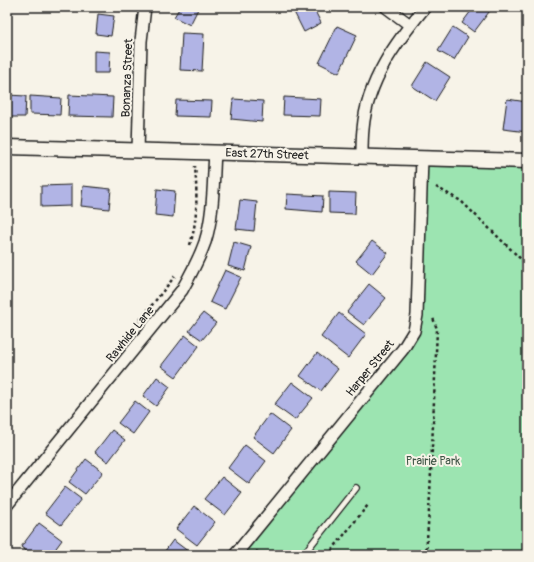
<svg xmlns="http://www.w3.org/2000/svg" width="534" height="562" font-family="Pangolin,sans-serif">
<style>
.green{fill:#9ce4b1;stroke:#5c8066}
.building{fill:#b1b4e5;stroke:#1c1c1c}
.lines{fill:none;stroke-linecap:round;stroke-linejoin:round}
.service-casing{stroke:#1c1c1c;stroke-width:8}
.minor-casing{stroke:#1c1c1c;stroke-width:14}
.tertiary-casing{stroke:#1c1c1c;stroke-width:17}
.path{stroke:#1c1c1c;stroke-width:2.5;stroke-dasharray:3 3;stroke-linecap:butt}
.service{stroke:#f7f3e8;stroke-width:5.5}
.minor{stroke:#f7f3e8;stroke-width:11}
.tertiary{stroke:#f7f3e8;stroke-width:14}
.labels{text-anchor:middle;stroke-width:4;stroke-linejoin:round;paint-order:stroke}
.street-label{font-size:12px;fill:#1c1c1c;stroke:#f7f3e8}
.park-label{font-size:12px;fill:#425849;stroke:#f7f3e8}
</style>
<rect width="100%" height="100%" fill="#f7f3e8"/>
<filter id="ink" filterUnits="userSpaceOnUse"><feTurbulence type="fractalNoise" baseFrequency=".025" numOctaves="2"/><feDisplacementMap in="SourceGraphic" scale="8" xChannelSelector="R" yChannelSelector="G"/><feConvolveMatrix kernelMatrix="1 2 1 2 8 2 1 2 1" color-interpolation-filters="sRGB"/></filter>
<g filter="url(#ink)">
<polygon class="green" points="422,158 527,161 527,555 235,555 414,331"/>
<g class="building">
<polygon points="180,7 199,7 190,25 174,17"/>
<polygon points="295,7 313,7 321,23 304,32 292,8"/>
<polygon points="474,7 492,8 474,32 462,23"/>
<polygon points="98,14 114,16 111,36 96,34"/>
<polygon points="337,26 357,35 339,73 319,63"/>
<polygon points="453,27 468,37 454,60 438,51"/>
<polygon points="182,33 204,34 202,71 180,70"/>
<polygon points="94,51 110,52 109,73 94,73"/>
<polygon points="427,62 450,77 435,101 412,86"/>
<polygon points="7,95 26,96 25,117 7,117"/>
<polygon points="69,95 113,97 112,117 68,116"/>
<polygon points="30,96 61,98 60,115 30,114"/>
<polygon points="284,97 321,99 320,116 283,115"/>
<polygon points="233,99 263,101 262,122 231,119"/>
<polygon points="507,99 527,102 527,132 503,129"/>
<polygon points="176,100 212,101 211,117 175,116"/>
<polygon points="71,185 71,206 41,207 41,186"/>
<polygon points="83,186 111,189 109,209 81,206"/>
<polygon points="157,189 175,191 173,217 155,215"/>
<polygon points="329,192 356,193 355,214 329,213"/>
<polygon points="287,194 323,196 322,212 286,209"/>
<polygon points="240,200 257,202 254,231 236,229"/>
<polygon points="372,241 388,253 372,274 356,261"/>
<polygon points="234,242 251,247 245,271 228,266"/>
<polygon points="225,270 241,277 225,309 210,302"/>
<polygon points="369,284 386,298 364,325 347,312"/>
<polygon points="203,313 216,323 202,340 189,331"/>
<polygon points="339,313 366,334 348,358 321,337"/>
<polygon points="185,335 199,346 176,377 161,366"/>
<polygon points="317,353 338,369 321,391 300,376"/>
<polygon points="157,377 170,387 156,406 143,396"/>
<polygon points="292,382 313,398 295,420 274,405"/>
<polygon points="135,401 149,412 133,434 118,423"/>
<polygon points="270,414 291,430 274,453 253,437"/>
<polygon points="112,430 125,440 108,462 95,452"/>
<polygon points="245,445 266,461 249,484 228,468"/>
<polygon points="86,459 103,472 85,494 69,482"/>
<polygon points="222,477 242,493 225,515 204,499"/>
<polygon points="65,487 81,499 61,525 45,513"/>
<polygon points="194,506 215,522 197,545 176,529"/>
<polygon points="39,523 62,540 51,555 32,555 21,547"/>
<polygon points="173,540 193,555 162,555"/>
</g>
<g class="lines">
<g class="service-casing">
<g id="service">
<polyline points="240,549 247,555"/>
<polyline points="303,555 356,488"/>
</g>
</g>
<g class="minor-casing">
<g id="minor">
<polyline points="386,7 410,25"/>
<polyline points="138,151 141,41 145,7"/>
<path d="M362,156C362,147 362,138 363,129C367,81 396,42 425,7"/>
<path d="M7,505L182,290C191,274 199,259 205,242C214,214 213,182 215,152"/>
<polyline points="235,555 403,349 414,331 417,315 422,158"/>
</g>
</g>
<g class="tertiary-casing">
<polyline id="tertiary" points="7,147 527,161"/>
</g>
<g class="path">
<polyline points="436,187 461,201 527,265"/>
<path d="M190,245C198,219 197,192 195,166"/>
<polyline points="129,334 175,276"/>
<polyline points="256,551 261,555"/>
<polyline points="328,555 368,505"/>
<polyline points="426,555 430,495 437,329 433,318"/>
</g>
<use href="#service" class="service"/>
<use href="#minor" class="minor"/>
<use href="#tertiary" class="tertiary"/>
</g>
</g>
<g class="labels">
<g class="street-label">
<text transform="translate(127 78) rotate(-88)" y="4">Bonanza Street</text>
<text transform="translate(267 154) rotate(2)" y="4">East 27th Street</text>
<text transform="translate(130 334) rotate(-51)" y="4">Rawhide Lane</text>
<text transform="translate(370 368) rotate(-51)" y="4">Harper Street</text>
</g>
<g class="park-label">
<text x="433" y="465">Prairie Park</text>
</g>
</g>
<rect width="534" height="562" fill="none" stroke="#f7f3e8" stroke-width="24"/>
<rect x="12" y="12" width="510" height="538" fill="none" stroke="#1c1c1c" stroke-width="1.5" filter="url(#ink)"/>
</svg>
